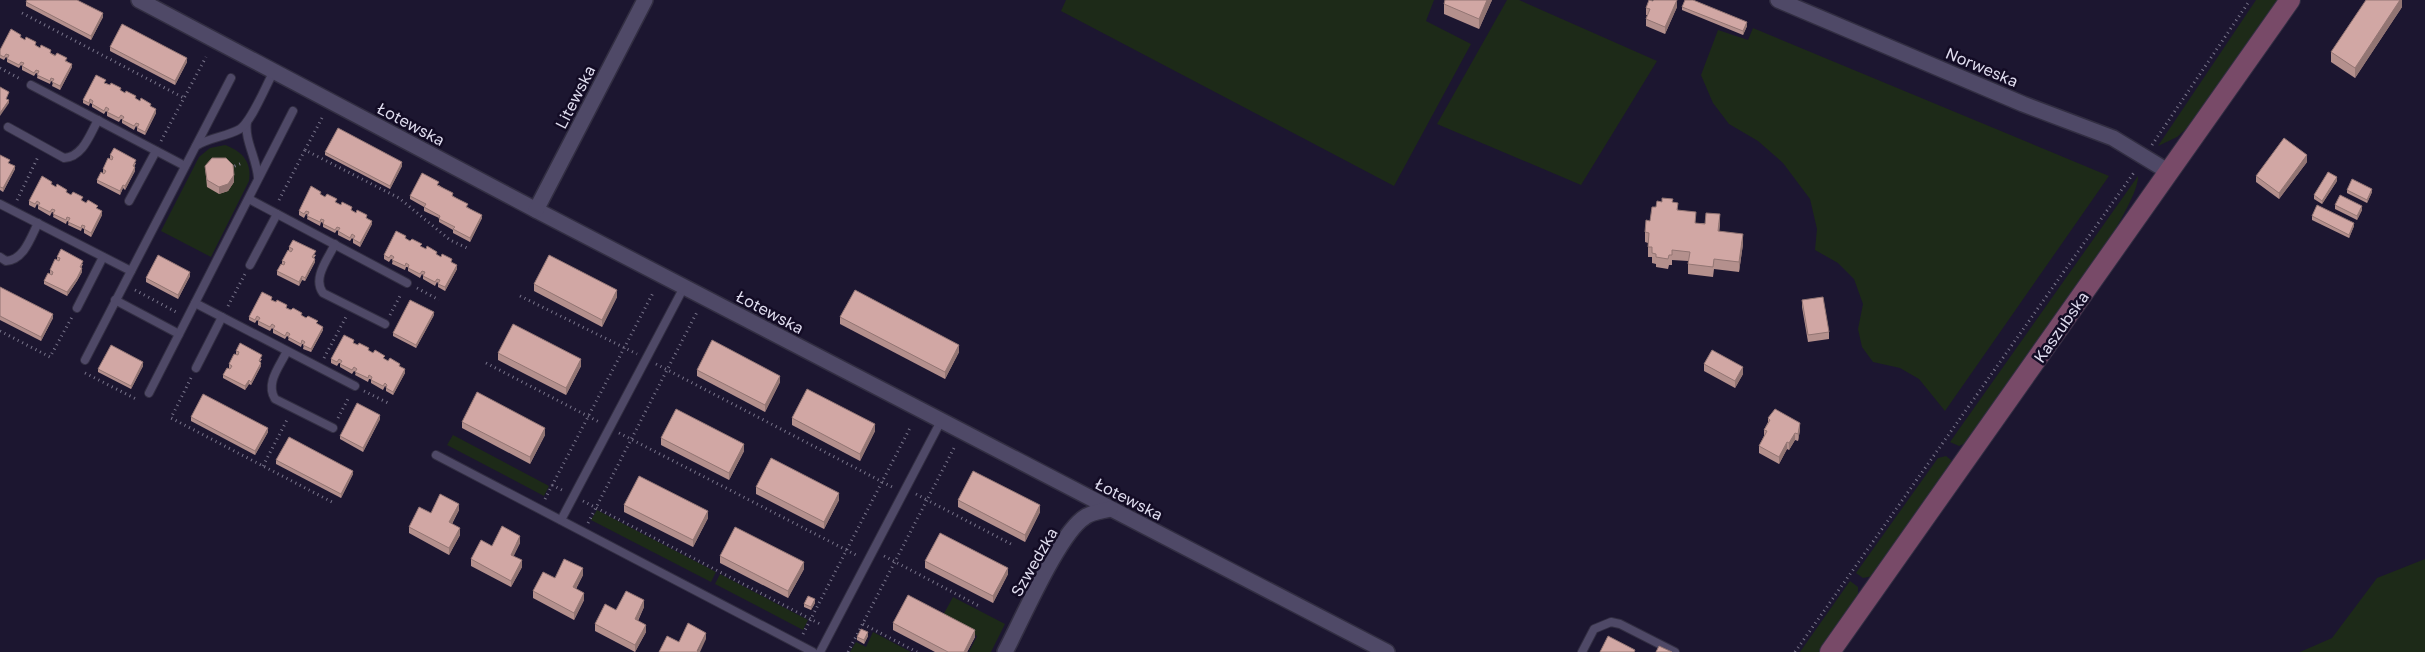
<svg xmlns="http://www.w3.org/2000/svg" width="2425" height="652" font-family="'Golos Text',sans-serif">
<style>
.green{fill:#1d2a18}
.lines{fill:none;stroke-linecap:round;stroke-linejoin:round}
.lane-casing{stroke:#322e42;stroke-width:10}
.street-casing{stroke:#322e42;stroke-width:18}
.secondary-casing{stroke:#322e42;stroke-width:22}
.path{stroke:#79758b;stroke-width:3;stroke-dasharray:1 4;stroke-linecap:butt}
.lane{stroke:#4f4967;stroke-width:8}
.street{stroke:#4f4967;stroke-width:15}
.secondary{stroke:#784a68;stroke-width:20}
.wall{fill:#b4908d}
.shaded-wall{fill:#927573}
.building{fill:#d1a7a4;stroke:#927573}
.labels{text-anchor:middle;stroke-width:5;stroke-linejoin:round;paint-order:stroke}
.street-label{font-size:16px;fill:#dfdcee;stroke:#130c25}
</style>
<rect width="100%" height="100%" fill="#1c1630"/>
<g class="green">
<polygon points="1066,0 1434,0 1426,21 1471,44 1394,186 1061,11"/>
<polygon points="1507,0 1519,0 1657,61 1581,185 1437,124"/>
<polygon points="2256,0 2278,0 2197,119 2177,137 2158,146"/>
<polygon points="1753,28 2109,176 1945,411 1919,379 1900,368 1873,362 1862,347 1858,329 1863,304 1854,279 1838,263 1815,250 1817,229 1810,199 1783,163 1758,141 1729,124 1713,103 1701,75 1718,30 1748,40"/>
<path d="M225,145C242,151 252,162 249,181L211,257L161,231L199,157L210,148Z"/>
<path d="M2138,176C2140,214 1996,401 1966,443L1959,446L1950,442Z"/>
<polygon points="453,435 549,486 544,496 447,445"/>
<polygon points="1946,456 1951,460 1952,465 1873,576 1863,578 1856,573 1938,458"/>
<polygon points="597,510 716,572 711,582 591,520"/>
<polygon points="2425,559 2425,652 2300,652 2332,638 2377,578"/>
<polygon points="720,574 808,620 803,630 715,584"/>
<polygon points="1850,581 1858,587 1858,597 1820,652 1800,652"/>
<polygon points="953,597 1005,624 991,652 969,652 977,636 942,617"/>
<polygon points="873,632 911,652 850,652 856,642 866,647"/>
</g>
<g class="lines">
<g class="lane-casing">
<g id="lane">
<polyline points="31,85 185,166"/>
<path d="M247,122C244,140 257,159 258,178"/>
<path d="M8,127L64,158C83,157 90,134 98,120"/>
<path d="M196,146C210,137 226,137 240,129C252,121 266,85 274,71"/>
<polyline points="249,199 407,283"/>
<polyline points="129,201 156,151"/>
<polyline points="0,204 131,271"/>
<path d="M335,244C328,259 312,278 323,293L385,324"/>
<path d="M0,257L6,261C24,260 31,237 38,223"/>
<polyline points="250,265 277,214"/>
<polyline points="115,300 179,334"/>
<polyline points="195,303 355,386"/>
<polyline points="77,308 103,257"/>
<path d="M287,351C280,366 265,383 275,399L333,428"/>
<polyline points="85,360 231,78"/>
<polyline points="196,368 222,317"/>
<polyline points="149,393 293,111"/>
<polyline points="436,455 813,652"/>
<polyline points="561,520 684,287"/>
<polyline points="820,652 941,421"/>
<polyline points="1582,652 1594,629 1611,622 1620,624 1675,652"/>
</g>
</g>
<g class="street-casing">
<g id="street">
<polyline points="139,0 536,210 1387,652"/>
<polyline points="1778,0 2023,104 2113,138 2169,172"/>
<polyline points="536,210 645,0"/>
<path d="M1005,652C1021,622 1059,533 1085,517C1091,512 1103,511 1110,509"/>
</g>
</g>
<g class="secondary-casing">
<polyline id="secondary" points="1830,652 2290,0"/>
</g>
<g class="path">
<polyline points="22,13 184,98"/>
<polyline points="0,68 22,80"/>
<polyline points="322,118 305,150 399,198 450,240 467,248"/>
<polyline points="161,141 206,57"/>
<polyline points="2152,145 2250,0"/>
<polyline points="230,168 242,163"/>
<polyline points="17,200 38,157"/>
<polyline points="279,200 305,150"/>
<polyline points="417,288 439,300"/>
<polyline points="135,290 178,313"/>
<polyline points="520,296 637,354"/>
<polyline points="228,306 245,274"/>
<polyline points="390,315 401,294"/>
<polyline points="0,331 50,357 72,317"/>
<polyline points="324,358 346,317"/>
<polyline points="486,363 601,423"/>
<polyline points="656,364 894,488"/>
<polyline points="85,373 138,400"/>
<polyline points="191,378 171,418 332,502"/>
<polyline points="364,391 388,403"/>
<polyline points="338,418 349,397"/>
<polyline points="619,433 858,556"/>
<polyline points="263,466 288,418"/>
<polyline points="552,485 562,490"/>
<polyline points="916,494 927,500 954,448"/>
<polyline points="545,499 654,291"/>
<polyline points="583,501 822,625"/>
<polyline points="588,523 697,312"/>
<polyline points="884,556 979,606"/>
<polyline points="863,624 917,652"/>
<polyline points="803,634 911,426"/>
<polyline points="848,652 927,500 1011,544"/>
<polyline points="1795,652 2135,171"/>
</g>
<use href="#lane" class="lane"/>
<use href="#street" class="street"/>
<use href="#secondary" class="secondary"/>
</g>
<g class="wall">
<polygon points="1492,0 1479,29 1444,14 1444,4"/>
<polygon points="2402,0 2402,7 2355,78 2331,62 2331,52"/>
<polygon points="26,2 103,17 91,40 26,6"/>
<polygon points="1677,7 1665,34 1646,26 1646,19 1647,15 1646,15 1646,8"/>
<polygon points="1682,7 1747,26 1743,35 1682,10"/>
<polygon points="21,38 67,61 72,67 60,90 52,86 53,82 51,81 50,84 37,78 38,74 36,73 34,76 22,70 22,66 21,65 19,68 7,62 7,58 6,57 4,60 0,58 0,50"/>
<polygon points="110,47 187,62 175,85 110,51"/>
<polygon points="106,83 151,107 156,113 145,135 137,131 137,127 136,126 134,130 122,123 122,119 121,119 119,122 107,116 107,112 106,111 104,114 92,107 92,104 90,103 89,106 83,103 83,100"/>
<polygon points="325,152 402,166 390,189 325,155"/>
<polygon points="0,155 10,164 15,169 3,192 0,190"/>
<polygon points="110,155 136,163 134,167 135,171 125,190 123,188 120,195 97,183 97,180 103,173 103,169 110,159"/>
<polygon points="2307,162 2279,199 2256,182 2256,176"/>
<polygon points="205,166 234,182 228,191 219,194 207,187"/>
<polygon points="2337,181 2322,204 2314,199 2314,195"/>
<polygon points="52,185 98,209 102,215 91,237 84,233 84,229 82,228 81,231 68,225 69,221 67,221 66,224 53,217 54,213 52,212 50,216 38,209 38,205 37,204 35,208 29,205 29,201"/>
<polygon points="439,185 482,218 470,242 453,233 453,230 439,222 439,218 424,211 424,207 410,199 410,196"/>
<polygon points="2347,190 2372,192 2367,203 2347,193"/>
<polygon points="321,195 367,218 372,224 360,247 353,243 353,239 352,238 350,241 338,235 338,231 337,230 335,233 323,227 323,223 321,222 320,226 307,219 308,215 306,214 304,218 299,215 299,211"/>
<polygon points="1673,202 1678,210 1696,223 1720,224 1719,232 1743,244 1739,272 1714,269 1713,277 1688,274 1688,261 1672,260 1672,265 1669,265 1668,269 1656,267 1656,264 1652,263 1652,257 1648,257 1648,243 1645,242 1645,232 1656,207"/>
<polygon points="2335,205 2362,210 2357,220 2335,209"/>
<polygon points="2312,216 2354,226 2349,238 2312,220"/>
<polygon points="406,239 452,263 457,269 445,291 438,287 438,283 437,282 435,286 423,279 423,275 422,274 420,278 408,271 408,267 406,267 405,270 392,264 393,259 391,259 389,262 384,259 384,255"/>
<polygon points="289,247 316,255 314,258 315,262 305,281 302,280 299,286 277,275 277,271 282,264 282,261 289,250"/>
<polygon points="57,257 83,264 81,268 82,272 77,281 67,296 44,284 44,281 50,274 50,270 57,260"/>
<polygon points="190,276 178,299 146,282 146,278"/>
<polygon points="534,284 617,297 602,327 534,291"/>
<polygon points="0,287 53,318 41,341 0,320"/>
<polygon points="272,300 318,324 323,330 311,352 303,349 304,344 302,344 301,347 288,340 289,337 287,336 285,339 273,333 273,329 272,328 270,331 258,325 258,321 257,320 255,323 249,320 249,317"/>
<polygon points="1802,300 1829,332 1829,339 1808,342 1802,307"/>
<polygon points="434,315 416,348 393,336 393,333"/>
<polygon points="840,317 959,352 945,379 840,324"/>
<polygon points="354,343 400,367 405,373 393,395 386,391 386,387 385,386 383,390 371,383 371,379 369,379 368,382 355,375 356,372 354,371 352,374 340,367 340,363 339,363 337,366 331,363 331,359"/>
<polygon points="236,351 262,359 260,362 261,366 251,385 249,384 245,390 223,378 223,375 229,368 229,364 236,354"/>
<polygon points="498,353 581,366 566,395 498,360"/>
<polygon points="1704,364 1743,374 1735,388 1704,371"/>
<polygon points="143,366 131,389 98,372 98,369"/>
<polygon points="697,370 780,382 765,412 697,376"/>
<polygon points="191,417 268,432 255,455 191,421"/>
<polygon points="792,418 875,431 860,461 792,425"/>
<polygon points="1768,418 1800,430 1798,441 1795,440 1789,450 1787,449 1779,464 1759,453 1759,446 1764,436 1764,430 1768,422"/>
<polygon points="380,419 363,452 340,439 340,436"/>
<polygon points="462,422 545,435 530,464 462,428"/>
<polygon points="661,438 744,451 729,480 661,445"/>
<polygon points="276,460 353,474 341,498 276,464"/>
<polygon points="756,487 839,500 824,529 756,494"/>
<polygon points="958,500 1040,512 1025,542 958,507"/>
<polygon points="624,505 708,518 693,547 624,512"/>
<polygon points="459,510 452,524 460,535 449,555 409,533 409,527 431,513"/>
<polygon points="520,543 513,556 522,567 511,587 471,566 471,559 492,546"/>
<polygon points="720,556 804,569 788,598 720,563"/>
<polygon points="925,561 1008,574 993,603 925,568"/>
<polygon points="583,575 576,589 584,600 574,620 533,598 533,591 555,578"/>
<polygon points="815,603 811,610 804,607 804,604"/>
<polygon points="644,607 638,621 646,632 635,652 595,631 595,624 616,610"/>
<polygon points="893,623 975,637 967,652 935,652 893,630"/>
<polygon points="868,636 864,644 857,640 857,637"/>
</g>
<g class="shaded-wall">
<polygon points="1487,0 1492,0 1479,29 1479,19"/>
<polygon points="1677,0 1677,7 1665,34 1665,27"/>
<polygon points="2400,0 2402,0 2402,7 2355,78 2355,68"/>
<polygon points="103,13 103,17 91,40 91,36"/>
<polygon points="1747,22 1747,26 1743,35 1743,31"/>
<polygon points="187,58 187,62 175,85 175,81"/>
<polygon points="72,64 72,67 60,90 60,86"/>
<polygon points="9,100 9,103 0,116 0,113"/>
<polygon points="156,109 156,113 145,135 145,132"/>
<polygon points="2307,155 2307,162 2279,199 2279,193"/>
<polygon points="402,162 402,166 390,189 390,186"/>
<polygon points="15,166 15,169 3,192 3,188"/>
<polygon points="135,167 135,171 125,190 125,186"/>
<polygon points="234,175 234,182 228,191 219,194 219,187"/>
<polygon points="2337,177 2337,181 2322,204 2322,201"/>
<polygon points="123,185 123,188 120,195 120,191"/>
<polygon points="2372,189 2372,192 2367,203 2367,200"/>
<polygon points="2362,206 2362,210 2357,220 2357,216"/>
<polygon points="102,211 102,215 91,237 91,233"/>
<polygon points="1720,214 1720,224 1718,241 1718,231"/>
<polygon points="482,215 482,218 470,242 470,238"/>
<polygon points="372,221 372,224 360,247 360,243"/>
<polygon points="2354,223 2354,226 2349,238 2349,235"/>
<polygon points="1743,234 1743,244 1739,272 1739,262"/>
<polygon points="315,259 315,262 305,281 305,278"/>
<polygon points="457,265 457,269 445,291 445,287"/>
<polygon points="82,268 82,272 77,281 67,296 67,292"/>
<polygon points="190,272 190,276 178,299 178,295"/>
<polygon points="302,276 302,280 299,286 299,282"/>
<polygon points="617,290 617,297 602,327 602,320"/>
<polygon points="434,312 434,315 416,348 416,345"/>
<polygon points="53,314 53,318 41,341 41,337"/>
<polygon points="323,327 323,330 311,352 311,349"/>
<polygon points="959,345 959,352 945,379 945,372"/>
<polygon points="581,359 581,366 566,395 566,388"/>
<polygon points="143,362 143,366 131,389 131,386"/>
<polygon points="261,363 261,366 251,385 251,382"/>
<polygon points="1743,367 1743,374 1735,388 1735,381"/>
<polygon points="405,369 405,373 393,395 393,392"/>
<polygon points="780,376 780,382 765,412 765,405"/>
<polygon points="249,380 249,384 245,390 245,386"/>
<polygon points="380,415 380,419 363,452 363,448"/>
<polygon points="1800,423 1800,430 1798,441 1798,434"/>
<polygon points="875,424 875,431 860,461 860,454"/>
<polygon points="268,428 268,432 255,455 255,451"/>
<polygon points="545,428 545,435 530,464 530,457"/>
<polygon points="1795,433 1795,440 1789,450 1789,443"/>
<polygon points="1787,442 1787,449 1779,464 1779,457"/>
<polygon points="744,444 744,451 729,480 729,473"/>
<polygon points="353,471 353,474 341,498 341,494"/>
<polygon points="839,493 839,500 824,529 824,522"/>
<polygon points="459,504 459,510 449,529 449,522"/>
<polygon points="1040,505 1040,512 1025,542 1025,535"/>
<polygon points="708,511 708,518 693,547 693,540"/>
<polygon points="460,528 460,535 449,555 449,548"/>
<polygon points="520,536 520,543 511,562 511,555"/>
<polygon points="522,560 522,567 511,587 511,581"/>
<polygon points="804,562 804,569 788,598 788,591"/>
<polygon points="583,568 583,575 573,594 573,587"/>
<polygon points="1008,568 1008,574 993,603 993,596"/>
<polygon points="584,593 584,600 574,620 574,613"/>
<polygon points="815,599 815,603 811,610 811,607"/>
<polygon points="644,600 644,607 635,626 635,619"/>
<polygon points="646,625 646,632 635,652 635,645"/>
<polygon points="975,630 975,637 967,652 964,652"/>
<polygon points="868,632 868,636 864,644 864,640"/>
<polygon points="706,633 706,639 700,652 697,652"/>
</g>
<g class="building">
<polygon points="27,0 77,0 103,13 91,36 26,2"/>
<polygon points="1445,0 1487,0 1479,19 1444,4"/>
<polygon points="1649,0 1653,1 1654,0 1677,0 1665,27 1646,19 1650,9 1646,8"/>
<polygon points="1685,0 1693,0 1747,22 1743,31 1682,7"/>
<polygon points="2366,0 2400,0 2355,68 2331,52"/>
<polygon points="122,24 187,58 175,81 110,47"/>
<polygon points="11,29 21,35 20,37 25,40 26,37 36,42 35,45 40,48 41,45 51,50 50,53 55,56 57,53 67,58 65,61 72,64 60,86 52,82 54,79 51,78 50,81 37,75 39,71 36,70 34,73 22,66 24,63 21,62 19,65 7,59 9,55 6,54 4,57 0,55 0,50"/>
<polygon points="96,75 106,80 104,83 110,85 111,83 121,88 120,90 125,93 126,91 136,96 135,98 140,101 141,98 151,104 150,106 156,109 145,132 137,128 139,124 136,123 134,126 122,120 124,117 121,115 119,118 107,112 109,109 106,107 104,111 92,104 93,101 90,99 89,103 83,100"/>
<polygon points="0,87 9,92 6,99 9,100 0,113"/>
<polygon points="338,128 402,162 390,186 325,152"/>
<polygon points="2284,138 2307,155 2279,193 2256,176"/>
<polygon points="114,148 136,160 133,166 135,167 130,177 125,186 123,185 120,191 97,180 101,172 104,174 106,171 103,169 108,158 112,160 113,157 110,155"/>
<polygon points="0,155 10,160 8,163 15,166 3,188 0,187"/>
<polygon points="212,158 226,158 233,165 234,175 228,184 219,187 207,180 205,166"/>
<polygon points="2328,172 2337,177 2322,201 2314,195"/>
<polygon points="422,173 439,182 437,185 453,193 452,196 468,204 466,207 482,215 470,238 453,229 455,227 439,219 440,216 424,207 426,204 410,196"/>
<polygon points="42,176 52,182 51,184 56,187 57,184 67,190 66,192 71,195 73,192 83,197 81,200 86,203 88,200 98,206 96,208 102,211 91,233 84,229 85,226 82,225 81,228 68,222 70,218 67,217 66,220 53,214 55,210 52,209 50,212 38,206 40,203 37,201 35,204 29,201"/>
<polygon points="2352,179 2372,189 2367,200 2347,190"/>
<polygon points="311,186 321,192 320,194 325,197 327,194 337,199 335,202 341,205 342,202 352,207 351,210 356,213 357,210 367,215 366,218 372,221 360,243 353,239 355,236 352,234 350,238 338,231 340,228 337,227 335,230 323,224 324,220 321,219 320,222 307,216 309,212 306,211 304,214 299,211"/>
<polygon points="2340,195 2362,206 2357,216 2335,205"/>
<polygon points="1662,198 1673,199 1672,202 1678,203 1677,210 1696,212 1695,223 1705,224 1706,213 1720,214 1718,231 1743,234 1739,262 1714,259 1713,267 1688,264 1690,252 1672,250 1672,255 1669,255 1668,259 1656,257 1656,254 1652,253 1652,247 1648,247 1649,233 1645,232 1646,220 1650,221 1652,207 1656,207 1657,201 1662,202"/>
<polygon points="2317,205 2354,223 2349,235 2312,216"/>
<polygon points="396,231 406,236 405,238 410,241 412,239 422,244 420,246 426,249 427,246 437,252 436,254 441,257 442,254 452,259 451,262 457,265 445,287 438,284 440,280 437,279 435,282 423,276 425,272 422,271 420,274 408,268 409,265 406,263 405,266 392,260 394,257 391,255 389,258 384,255"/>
<polygon points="293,240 316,251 312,257 315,259 310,268 305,278 302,276 299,282 277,271 281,264 284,265 285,262 282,261 288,250 291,252 293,249 289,247"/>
<polygon points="61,249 83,261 80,267 82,268 77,278 67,292 44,281 48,273 52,275 53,272 50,270 55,259 59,261 60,258 57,257"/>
<polygon points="158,255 190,272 178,295 146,278"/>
<polygon points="549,255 617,290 602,320 534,284"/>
<polygon points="0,287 53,314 41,337 0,316"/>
<polygon points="855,290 959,345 945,372 840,317"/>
<polygon points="262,292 272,297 271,300 276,302 277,300 287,305 286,308 291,310 293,308 302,313 301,315 306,318 308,316 318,321 316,323 323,327 311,349 303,345 305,342 302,340 301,344 288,337 290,334 287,332 285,336 273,329 275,326 272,324 270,327 258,321 260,318 257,316 255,320 249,317"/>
<polygon points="1823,297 1829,332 1808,335 1802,300"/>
<polygon points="410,300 434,312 416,345 393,333"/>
<polygon points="513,324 581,359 566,388 498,353"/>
<polygon points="344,335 354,340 353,343 358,345 359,343 369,348 368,350 373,353 375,350 385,356 383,358 388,361 390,358 400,364 399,366 405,369 393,392 386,388 387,385 385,383 383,386 371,380 372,377 369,375 368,378 355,372 357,369 354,367 352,370 340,364 342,361 339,359 337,362 331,359"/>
<polygon points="712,340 780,376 765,405 697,370"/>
<polygon points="240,343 262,355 259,361 261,363 251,382 249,380 245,386 223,375 227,368 230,369 232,366 229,364 234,354 238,355 239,352 236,351"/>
<polygon points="111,345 143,362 131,386 98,369"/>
<polygon points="1712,350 1743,367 1735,381 1704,364"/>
<polygon points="807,389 875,424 860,454 792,418"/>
<polygon points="477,392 545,428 530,457 462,422"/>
<polygon points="203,394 268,428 255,451 191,417"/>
<polygon points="357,403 380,415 363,448 340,436"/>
<polygon points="676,409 744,444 729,473 661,438"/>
<polygon points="1775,409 1800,423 1798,434 1795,433 1789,443 1787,442 1779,457 1759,446 1767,431 1764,430 1770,420 1768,418"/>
<polygon points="289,437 353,471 341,494 276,460"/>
<polygon points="771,458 839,493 824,522 756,487"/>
<polygon points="973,471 1040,505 1025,535 958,500"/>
<polygon points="639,476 708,511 693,540 624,505"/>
<polygon points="440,494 459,504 449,522 460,528 449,548 409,527 419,507 431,513"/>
<polygon points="502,526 520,536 511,555 522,560 511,581 471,559 481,540 492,546"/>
<polygon points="735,527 804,562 788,591 720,556"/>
<polygon points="940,533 1008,568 993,596 925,561"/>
<polygon points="564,559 583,568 573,587 584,593 574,613 533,591 543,572 555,578"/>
<polygon points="626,591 644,600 635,619 646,625 635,645 595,624 605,604 616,610"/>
<polygon points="908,595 975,630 964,652 948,652 893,623"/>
<polygon points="808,596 815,599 811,607 804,604"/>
<polygon points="688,623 706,633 697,651 698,652 659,652 667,636 679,642"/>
<polygon points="861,629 868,632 864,640 857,637"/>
<polygon points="1608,636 1635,650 1634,652 1600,652"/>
<polygon points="1659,646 1672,652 1656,652"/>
</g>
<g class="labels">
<g class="street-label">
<text transform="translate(1982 67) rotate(23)" y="6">Norweska</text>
<text transform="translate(575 97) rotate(-63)" y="6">Litewska</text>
<text transform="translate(411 124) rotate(28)" y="6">Łotewska</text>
<text transform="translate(770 312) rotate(28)" y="6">Łotewska</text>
<text transform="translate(2061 327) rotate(-55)" y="6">Kaszubska</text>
<text transform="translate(1129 499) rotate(27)" y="6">Łotewska</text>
<text transform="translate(1034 562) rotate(-60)" y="6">Szwedzka</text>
</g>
</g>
</svg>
